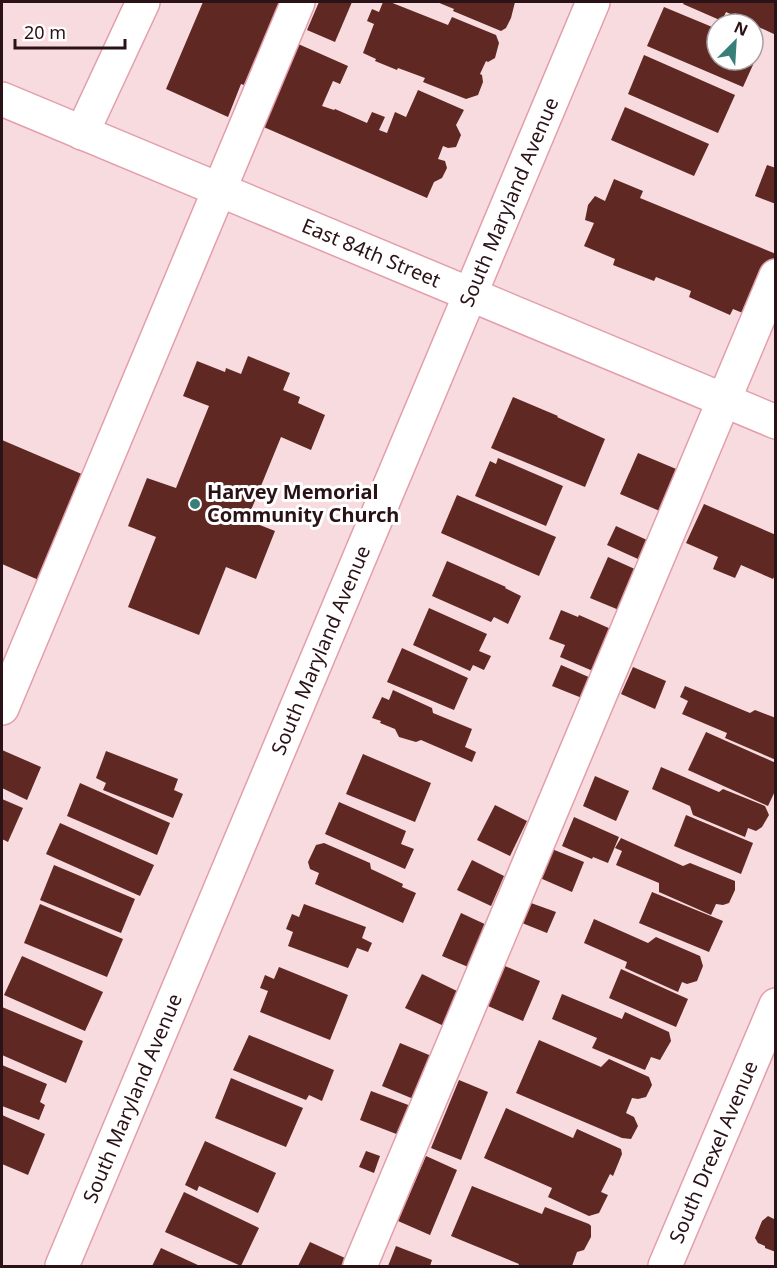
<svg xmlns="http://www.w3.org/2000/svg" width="777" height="1268" font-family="'Noto Sans',sans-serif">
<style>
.building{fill:#5f2823}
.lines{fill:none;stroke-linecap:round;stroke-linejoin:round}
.minor-casing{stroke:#e29fab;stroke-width:36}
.minor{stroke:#fff;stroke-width:33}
.poi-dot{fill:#377f78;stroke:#fff;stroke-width:2}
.labels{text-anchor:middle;stroke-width:6;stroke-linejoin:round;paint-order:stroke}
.street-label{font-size:20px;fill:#2a1217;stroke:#fff}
.poi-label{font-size:20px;font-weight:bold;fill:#2a1217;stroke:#fff;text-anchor:start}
</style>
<rect width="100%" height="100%" fill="#f8dbdf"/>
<g class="building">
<polygon points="203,2 281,2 244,85 241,84 228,117 166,89"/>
<polygon points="319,2 352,2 335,42 307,30"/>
<polygon points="383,2 390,2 448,25 452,17 496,35 499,43 495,58 488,62 486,61 480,74 482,75 483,82 478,95 466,99 423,82 425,78 398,68 397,70 375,61 376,59 363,53 374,24 367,21 372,9 379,12"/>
<polygon points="437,2 515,2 511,18 506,28 501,31 453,11 454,9"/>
<polygon points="684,2 776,2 776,35 726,12 722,21 683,4"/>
<polygon points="664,7 717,29 717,60 753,60 753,44 761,47 743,87 647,46"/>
<polygon points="296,43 348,66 340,84 333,81 322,106 334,110 335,109 367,123 372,112 385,117 379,130 387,133 395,112 406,117 418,90 464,110 456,125 461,135 456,147 448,148 443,146 438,159 445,161 447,168 442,178 434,182 427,198 259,125"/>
<polygon points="644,55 735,95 718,133 628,94"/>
<polygon points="625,107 709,144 694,176 611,140"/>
<polygon points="767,165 776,168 776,204 755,196"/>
<polygon points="614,179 643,191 640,198 776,254 750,316 733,309 730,315 689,297 691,291 656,277 654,281 613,265 615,259 584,246 594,223 585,220 588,205 595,196 605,201"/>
<polygon points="248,356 290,373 283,390 300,397 298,403 325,415 311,450 281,437 247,520 275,531 256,579 226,567 199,635 128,607 156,537 128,526 147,478 176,488 209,406 183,396 197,361 225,372 226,368 241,374"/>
<polygon points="513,397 558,416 557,417 605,439 585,487 491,448"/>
<polygon points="2,440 84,475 41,581 2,564"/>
<polygon points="638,453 681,471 662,512 620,494"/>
<polygon points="498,458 563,486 546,526 475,496 490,461 496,464"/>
<polygon points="457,495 556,537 539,576 441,533"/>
<polygon points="704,504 776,535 776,573 773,579 741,565 735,578 713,569 718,557 686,543"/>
<polygon points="616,526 647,540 638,559 607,545"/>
<polygon points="608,557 637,570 619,610 590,598"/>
<polygon points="447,561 506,587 505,588 521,596 508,624 494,617 491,622 432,596"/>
<polygon points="429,608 487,634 479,651 491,656 484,670 473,665 470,671 413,645"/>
<polygon points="561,610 578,617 579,615 611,629 593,671 560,657 565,645 549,639"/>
<polygon points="402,648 468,678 454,710 387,682"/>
<polygon points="561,665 591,678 582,698 552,686"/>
<polygon points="633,667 666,681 655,709 621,694"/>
<polygon points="685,686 750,713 755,710 776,718 776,760 725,738 727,733 682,714 688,701 680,697"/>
<polygon points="393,690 432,708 433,713 472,729 465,747 476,752 472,762 421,740 416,742 399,737 395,729 380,723 381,721 372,718 382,697 389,700"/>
<polygon points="706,732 776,763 776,789 768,806 688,770"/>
<polygon points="2,750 41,767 27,800 2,788"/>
<polygon points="106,751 178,779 174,790 183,794 173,818 103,790 106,783 96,778"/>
<polygon points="363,754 431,783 415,822 346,794"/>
<polygon points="661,767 719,792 723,789 765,806 769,815 762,827 756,831 748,828 745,837 693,815 690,806 652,789"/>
<polygon points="595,776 629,791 616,821 583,806"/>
<polygon points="80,783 170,823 157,855 67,816"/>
<polygon points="2,799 23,808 8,842 2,839"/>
<polygon points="339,802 406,831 401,844 414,849 405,869 325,834"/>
<polygon points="495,805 527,821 510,856 477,840"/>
<polygon points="686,815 753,843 741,874 674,846"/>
<polygon points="574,817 619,837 608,863 593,857 592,859 562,846"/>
<polygon points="60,823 154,865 140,896 46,854"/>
<polygon points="621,838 683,866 690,863 735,881 735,890 729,903 723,905 716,904 711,915 659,892 659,883 616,865 622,851 615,848"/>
<polygon points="324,843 370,863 371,869 403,884 402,887 416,893 403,923 315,884 319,873 310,869 308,862 316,845"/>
<polygon points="552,849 584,862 572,892 540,878"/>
<polygon points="472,860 504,876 491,906 457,890"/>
<polygon points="54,865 135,899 121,933 40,900"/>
<polygon points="652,892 723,921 709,952 639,923"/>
<polygon points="531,903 556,912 547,933 522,923"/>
<polygon points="40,904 123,939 107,977 24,943"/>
<polygon points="304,904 366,927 362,938 372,943 368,952 357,948 348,968 288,946 293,932 286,929 292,914 299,917"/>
<polygon points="461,913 491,927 473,969 442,956"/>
<polygon points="594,919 648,943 656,937 700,956 703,966 697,981 687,984 682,982 678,992 625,968 627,962 584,943"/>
<polygon points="22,956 103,992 85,1031 4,995"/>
<polygon points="505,966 540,981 523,1021 488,1006"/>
<polygon points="279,967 348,995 330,1040 260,1012 268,991 260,988 265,975 274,979"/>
<polygon points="621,969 688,999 676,1027 609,998"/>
<polygon points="422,974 459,992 444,1026 405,1008"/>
<polygon points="562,994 622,1019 625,1012 669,1032 671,1041 660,1060 651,1057 645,1070 592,1048 597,1038 552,1019"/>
<polygon points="2,1007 83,1041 66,1083 2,1055"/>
<polygon points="249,1035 334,1070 322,1101 309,1095 306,1100 233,1070"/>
<polygon points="539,1040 601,1067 609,1059 649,1077 652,1085 646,1097 638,1099 632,1098 626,1113 634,1117 638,1126 631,1139 622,1138 516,1093"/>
<polygon points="400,1043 434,1057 416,1100 382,1086"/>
<polygon points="2,1065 47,1084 40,1102 45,1105 39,1120 2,1106"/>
<polygon points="231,1078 303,1108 286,1147 215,1118"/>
<polygon points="459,1080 488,1092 461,1160 431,1148"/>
<polygon points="371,1091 411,1106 399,1135 360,1120"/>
<polygon points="506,1108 573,1138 577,1129 621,1149 622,1154 613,1176 610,1174 601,1192 608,1195 599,1213 589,1216 548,1197 552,1188 484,1158"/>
<polygon points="2,1115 45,1134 28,1175 2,1164"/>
<polygon points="205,1141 276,1173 258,1213 199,1186 197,1191 185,1185"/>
<polygon points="366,1151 380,1156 374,1173 359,1167"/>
<polygon points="426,1156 457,1170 430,1235 398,1221"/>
<polygon points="472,1186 542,1214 545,1207 589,1224 591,1226 591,1237 584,1250 577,1252 572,1266 518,1266 519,1264 451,1236"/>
<polygon points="184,1192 259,1228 241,1266 165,1232"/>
<polygon points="768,1216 776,1220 776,1252 765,1248 765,1246 758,1243 755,1238 762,1221"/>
<polygon points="310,1242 345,1258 341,1266 298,1266"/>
<polygon points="396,1246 432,1260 430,1266 388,1266"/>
<polygon points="161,1248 200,1266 152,1266"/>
</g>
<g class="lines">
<g class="minor-casing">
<g id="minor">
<path id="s1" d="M2,99L776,422"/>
<polyline points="82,133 143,2"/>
<polyline points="2,708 298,2"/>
<path id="s2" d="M62,1266L593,2"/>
<polyline points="360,1266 776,276"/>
<path id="s3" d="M665,1266L776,1005"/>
</g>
</g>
<use href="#minor" class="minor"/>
</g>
<circle class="poi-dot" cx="195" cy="504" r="6"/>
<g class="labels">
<g class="street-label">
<text dy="7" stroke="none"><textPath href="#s2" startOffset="1154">South Maryland Avenue</textPath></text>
<text dy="7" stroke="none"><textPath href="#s1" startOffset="400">East 84th Street</textPath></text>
<text dy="7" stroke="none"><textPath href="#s2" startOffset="668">South Maryland Avenue</textPath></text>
<text dy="7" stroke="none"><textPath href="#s2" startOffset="182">South Maryland Avenue</textPath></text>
<text dy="7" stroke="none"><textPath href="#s3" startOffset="124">South Drexel Avenue</textPath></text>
</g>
<g class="poi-label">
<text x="207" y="499">Harvey Memorial<tspan x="207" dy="23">Community Church</tspan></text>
</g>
</g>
<rect width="777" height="1268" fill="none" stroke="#2a1217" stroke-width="6"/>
<g transform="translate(735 42) rotate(24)"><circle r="28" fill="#ffffff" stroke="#aaa0a2" stroke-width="1.5"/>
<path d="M0-4.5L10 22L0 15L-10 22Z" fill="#377f78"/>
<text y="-9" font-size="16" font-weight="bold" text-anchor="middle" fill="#2a1217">N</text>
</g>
<path d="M15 39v9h110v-9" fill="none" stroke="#2a1217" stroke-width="3"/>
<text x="24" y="39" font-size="18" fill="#2a1217" stroke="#ffffff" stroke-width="4.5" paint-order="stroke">20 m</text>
</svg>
